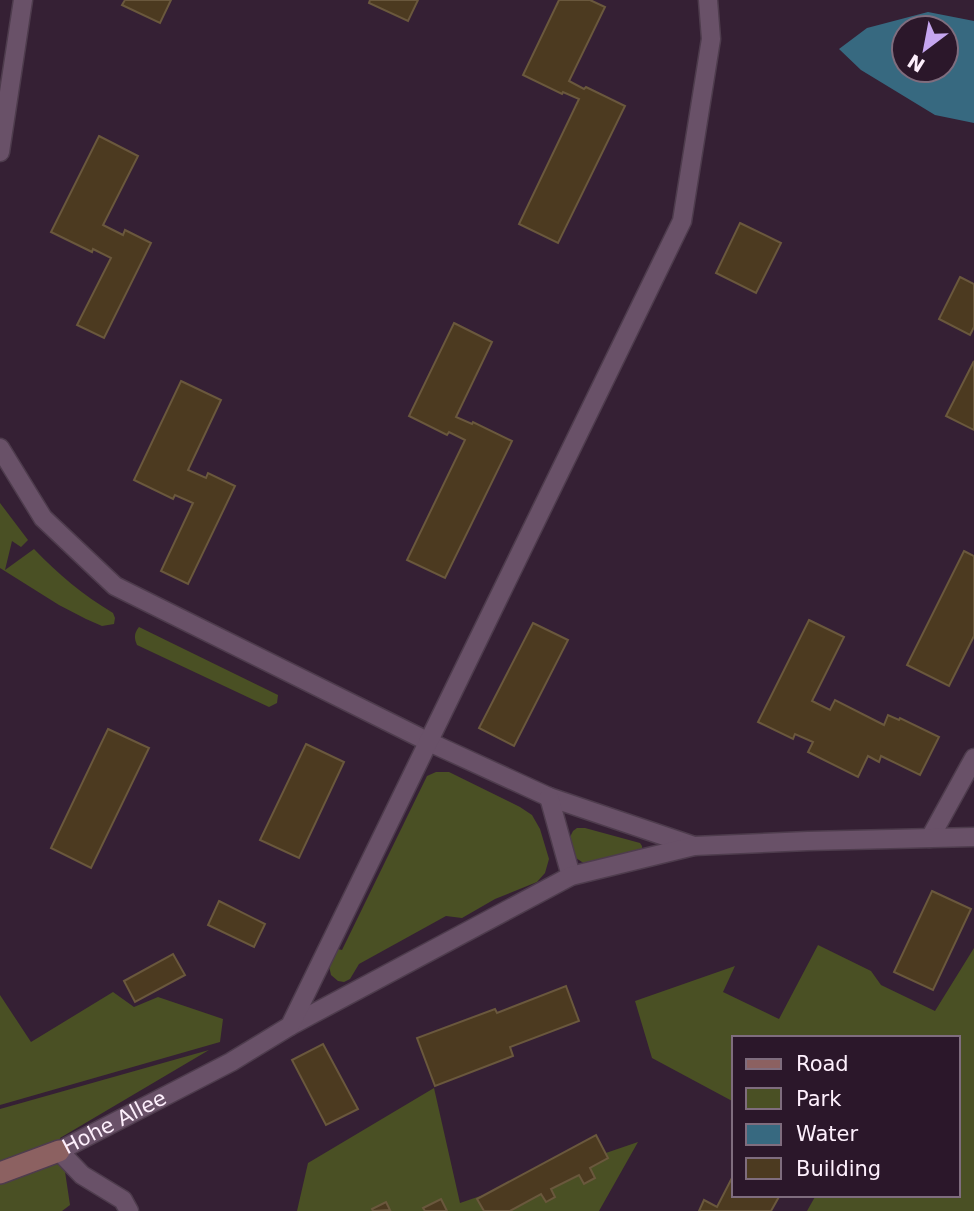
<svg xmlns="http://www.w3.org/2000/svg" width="974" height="1211" font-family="'DejaVu Sans',sans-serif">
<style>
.green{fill:#4a5024}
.water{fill:#376980;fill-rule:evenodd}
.building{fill:#4c3a20;stroke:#6a583d;stroke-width:2}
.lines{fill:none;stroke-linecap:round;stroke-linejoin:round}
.street-casing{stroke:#4e3c4d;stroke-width:21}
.secondary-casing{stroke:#4e3c4d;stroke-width:24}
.street{stroke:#695168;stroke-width:18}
.secondary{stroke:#8c6161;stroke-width:21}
.labels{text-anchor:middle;stroke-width:5;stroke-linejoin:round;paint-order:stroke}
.street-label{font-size:21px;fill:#fdeffc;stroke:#2b172a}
</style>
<rect width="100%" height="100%" fill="#352034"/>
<g class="green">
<path d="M0,503L28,540L21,547L12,541L5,570L34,549C58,574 83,595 113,613L115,618L114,624L102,626L86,619L59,605L0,568Z"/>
<path d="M139,627L278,695L277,703L269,707L137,645C134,638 134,633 139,627Z"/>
<polygon points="436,772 449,772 520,807 532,815 540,829 549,859 545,873 537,882 495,899 462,918 446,916 359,964 350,979 344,982 338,981 331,975 329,966 338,949 342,950 427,776"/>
<polygon points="577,828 585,828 640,843 642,846 642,850 585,864 576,858 570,837 573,831"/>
<polygon points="818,945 871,971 881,985 935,1011 974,948 974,1211 807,1211 816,1195 958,1195 958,1038 734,1038 734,1102 652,1058 635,1001 735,966 723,992 779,1019"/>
<polygon points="113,992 134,1007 158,997 223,1019 220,1042 0,1105 0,995 31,1042"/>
<polygon points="209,1050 60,1138 70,1205 62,1211 0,1211 0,1109"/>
<polygon points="434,1088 460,1203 638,1142 599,1211 297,1211 308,1163"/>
</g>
<path class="water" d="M928,12L974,21V123L935,115L861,70L839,49L867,28ZM904,28H946V70H904Z"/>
<g class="building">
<polygon points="125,0 171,0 160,23 122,5"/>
<polygon points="370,0 418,0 408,21 369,3"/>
<polygon points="559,0 590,0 605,7 569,81 584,89 586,87 625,106 558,243 519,224 579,99 563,92 562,94 523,75"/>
<polygon points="99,136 138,156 103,225 123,235 125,230 151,243 104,338 77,325 111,258 93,249 92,252 51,232"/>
<polygon points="740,223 781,243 756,293 716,273"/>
<polygon points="960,277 974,284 974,327 970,335 939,319"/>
<polygon points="454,323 492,342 456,417 472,424 473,422 512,441 445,578 407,560 465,440 449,432 447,435 409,416"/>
<polygon points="974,361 974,430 946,416"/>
<polygon points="181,381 221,400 188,470 206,478 208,473 235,486 188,584 161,571 193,503 175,495 173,499 134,480"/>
<polygon points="964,551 974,556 974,636 949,686 907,665"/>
<polygon points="809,620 844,637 812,701 830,710 835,700 884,725 888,715 899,720 900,718 939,737 920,775 881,756 879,762 868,756 858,777 808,752 813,742 795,734 793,739 758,722"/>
<polygon points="533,623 568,640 514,746 479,728"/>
<polygon points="108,729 149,748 91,868 51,848"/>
<polygon points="306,744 344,762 299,858 260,840"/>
<polygon points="932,891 971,909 933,990 894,972"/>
<polygon points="219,901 265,924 254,947 208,925"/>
<polygon points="173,954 185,975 135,1002 124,981"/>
<polygon points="566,986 579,1021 510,1047 513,1056 435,1086 417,1038 495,1009 497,1013"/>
<polygon points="323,1044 358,1109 326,1125 292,1060"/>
<polygon points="596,1135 608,1158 590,1168 595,1178 584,1184 579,1175 551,1189 555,1197 546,1202 541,1194 510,1211 484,1211 477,1199"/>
<polygon points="734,1174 734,1195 780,1195 771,1211 699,1211 704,1200 717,1207"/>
<polygon points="441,1199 447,1211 425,1211 423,1208"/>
<polygon points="386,1202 390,1210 373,1211 372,1209"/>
</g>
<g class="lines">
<g class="street-casing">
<g id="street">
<polyline points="0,152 23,0"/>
<polyline points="0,448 43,518 115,586 429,742 549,797 694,846"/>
<polyline points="549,797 571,876"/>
<polyline points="930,838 974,758"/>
<polyline points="290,1026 571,876 694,846 808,841 974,837"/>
<path id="s1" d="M129,1211L123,1200L82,1175L59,1151L231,1062L290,1026L682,221L711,39L708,0"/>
</g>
</g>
<g class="secondary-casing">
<polyline id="secondary" points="0,1173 59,1151"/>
</g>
<use href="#street" class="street"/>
<use href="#secondary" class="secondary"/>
</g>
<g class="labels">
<g class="street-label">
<text dy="7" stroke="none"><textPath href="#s1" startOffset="156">Hohe Allee</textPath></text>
</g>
</g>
<rect x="732" y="1036" width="228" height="161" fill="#2b172a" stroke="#7f6d7e" stroke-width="2"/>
<rect x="746" y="1059" width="35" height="10" fill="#8c6161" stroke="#7f6d7e" stroke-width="2"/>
<text x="796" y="1071" font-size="21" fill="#fdeffc">Road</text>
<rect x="746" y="1088" width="35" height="21" fill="#4a5024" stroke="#7f6d7e" stroke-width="2"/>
<text x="796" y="1106" font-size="21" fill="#fdeffc">Park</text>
<rect x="746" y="1124" width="35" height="21" fill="#376980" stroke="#7f6d7e" stroke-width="2"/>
<text x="796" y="1141" font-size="21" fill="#fdeffc">Water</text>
<rect x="746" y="1158" width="35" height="21" fill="#4c3a20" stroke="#7f6d7e" stroke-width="2"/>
<text x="796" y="1176" font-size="21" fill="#fdeffc">Building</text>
<g transform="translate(925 49) rotate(212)"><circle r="33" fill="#2b172a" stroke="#7f6d7e" stroke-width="2"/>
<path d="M0-5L12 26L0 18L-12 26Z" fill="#c6a6f0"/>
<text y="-10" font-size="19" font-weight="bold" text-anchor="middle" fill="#fdeffc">N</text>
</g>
</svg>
